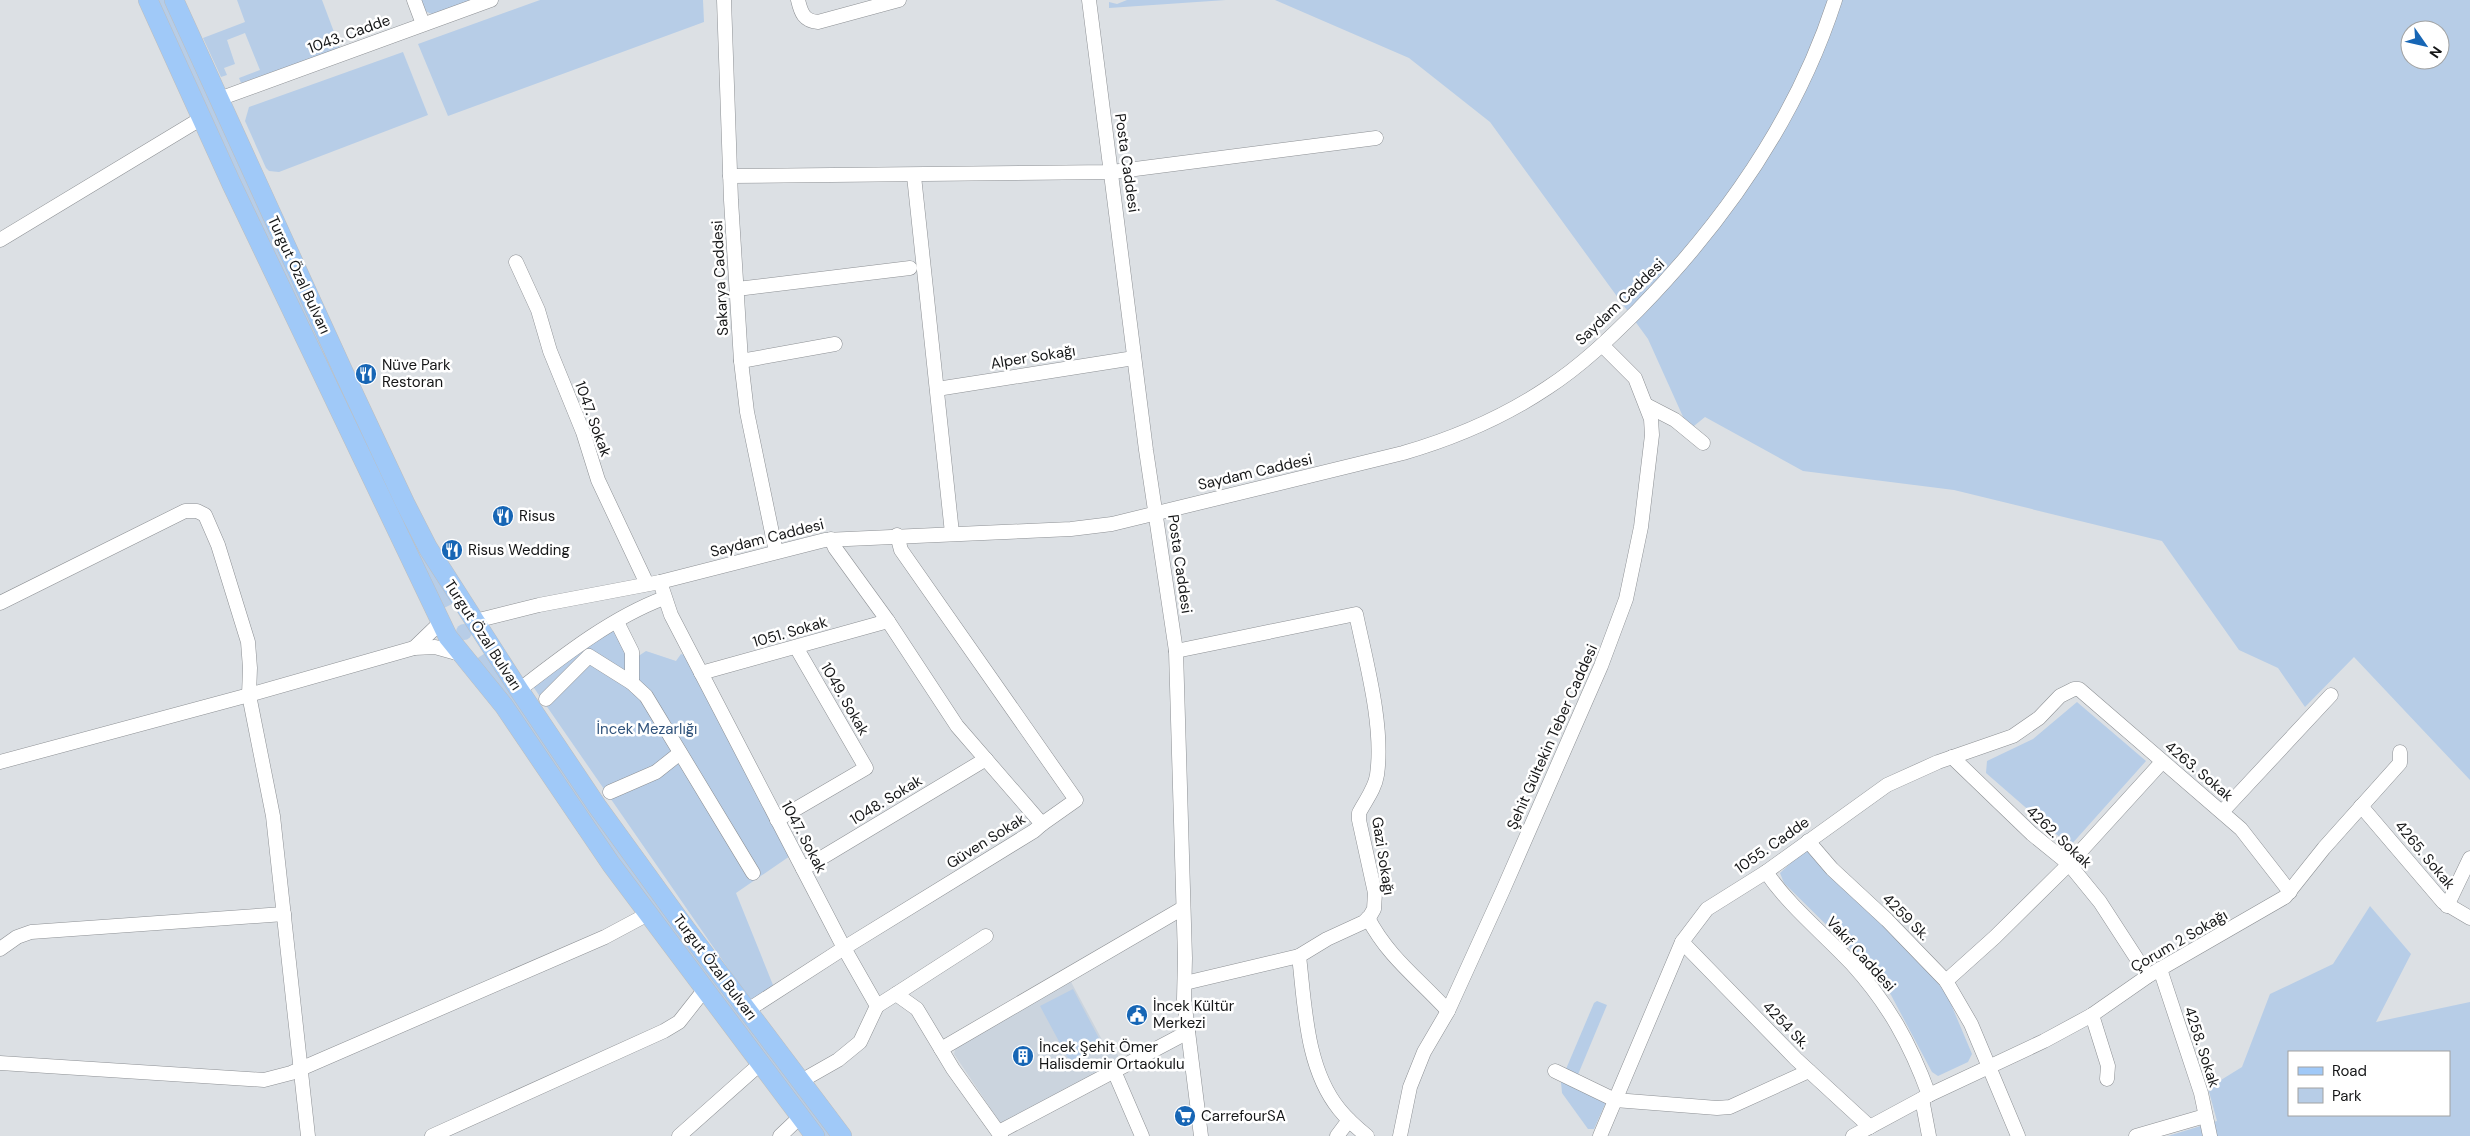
<svg xmlns="http://www.w3.org/2000/svg" width="2470" height="1136" font-family="'DM Sans',sans-serif">
<style>
.built{fill:#cbd4de}
.green{fill:#b7cde7;fill-rule:evenodd}
.lines{fill:none;stroke-linecap:round;stroke-linejoin:round}
.minor-casing{stroke:#8d9094;stroke-width:15}
.major-casing{stroke:#bdbebe;stroke-width:20}
.minor{stroke:#fff;stroke-width:14}
.major{stroke:#a0c9f8;stroke-width:19}
.labels{text-anchor:middle;stroke-width:5;stroke-linejoin:round;paint-order:stroke}
.street-label{font-size:15px;fill:#151617;stroke:#fff}
.poi-label{font-size:15px;fill:#151617;stroke:#fff;text-anchor:start}
.park-label{font-size:15px;fill:#30537c;stroke:#fff}
</style>
<rect width="100%" height="100%" fill="#dce0e4"/>
<polygon class="built" points="1070,980 1107,1049 1114,1047 1121,1062 1004,1123 999,1121 954,1054 956,1046"/>
<g class="green">
<polygon points="158,0 165,0 456,602 442,609 286,280"/>
<polygon points="237,0 322,0 340,48 241,83 239,78 260,70 245,33 227,40 235,64 224,68 227,75 221,77 203,38 245,22"/>
<polygon points="420,0 477,0 436,16 423,10"/>
<polygon points="540,0 703,0 704,22 448,116 418,44"/>
<polygon points="1127,0 1226,0 1109,8 1109,2 1117,4"/>
<path d="M1275,0H2470V780L2354,657L2305,707L2278,668L2239,650L2162,541L1954,490L1803,471L1705,417L1689,430L1648,339L1490,122L1409,58ZM2410,30H2440V60H2410Z"/>
<polygon points="403,52 428,115 279,172 269,171 266,168 245,121 249,107"/>
<circle cx="464" cy="632" r="8"/>
<polygon points="615,629 631,661 646,651 676,661 681,654 688,656 790,856 736,893 773,985 752,1003 532,685 578,651"/>
<polygon points="488,651 832,1136 824,1136 686,952 475,660"/>
<polygon points="2077,702 2146,761 2070,846 1986,773 1987,761 2033,739"/>
<polygon points="1805,850 1814,854 1935,979 1948,997 1972,1054 1968,1062 1938,1076 1932,1072 1891,995 1867,965 1784,883 1780,873"/>
<path d="M2370,906L2411,954L2376,1022L2470,1002V1136H2168L2217,1121L2208,1088L2242,1067L2270,994L2333,964ZM2289,1052H2449V1115H2289Z"/>
<polygon points="1073,989 1102,1044 1070,1062 1040,1006"/>
<polygon points="1597,1001 1607,1005 1577,1077 1568,1072 1566,1069 1594,1003"/>
<polygon points="1565,1081 1606,1102 1594,1129 1588,1129 1562,1093 1561,1082"/>
</g>
<g class="lines">
<g class="minor-casing">
<g id="minor">
<polyline points="414,0 423,24"/>
<polyline points="724,0 731,200 741,361 747,412 776,552"/>
<path d="M798,0C801,13 804,21 818,22L899,0"/>
<polyline points="1089,0 1146,450 1176,651 1185,958 1184,999 1201,1136"/>
<polyline points="219,99 491,0"/>
<polyline points="730,176 1112,172 1376,138"/>
<polyline points="914,176 952,533"/>
<polyline points="0,240 202,118"/>
<polyline points="516,262 538,310 550,351 583,432 598,480 647,584"/>
<polyline points="737,289 910,268"/>
<polyline points="741,361 835,344"/>
<polyline points="937,389 1134,358"/>
<polyline points="1648,406 1675,420 1703,443"/>
<polyline points="897,535 901,550 1076,800 1042,824"/>
<polyline points="660,582 671,615 844,948 877,1006 860,1042 838,1060 801,1081"/>
<polyline points="0,603 185,511 197,511 205,515 218,545 248,642 250,668 249,695 273,816 308,1136"/>
<path d="M475,621L539,605L660,582L825,540L1071,529L1112,524L1403,453C1455,438 1502,418 1547,388C1581,366 1610,338 1638,310C1724,222 1797,118 1835,0"/>
<polyline points="617,622 632,652 632,683"/>
<polyline points="414,648 440,623"/>
<path d="M1176,651L1356,614C1366,662 1384,726 1377,775C1375,789 1365,801 1359,813V820L1375,893L1374,909L1370,916L1364,922L1327,939L1299,956C1305,1007 1306,1068 1339,1109C1347,1119 1357,1128 1367,1136"/>
<polyline points="701,673 888,621"/>
<path d="M519,690C563,656 611,618 664,598"/>
<polyline points="546,699 589,656 632,683 646,696 753,873"/>
<polyline points="1952,757 2032,834 2069,864 2100,902 2148,976"/>
<polyline points="0,762 249,695 414,648 435,647 460,654"/>
<polyline points="610,792 656,772 680,753"/>
<polyline points="2361,806 2443,902 2470,918"/>
<polyline points="2222,812 2331,695"/>
<polyline points="777,820 866,768 796,647"/>
<polyline points="1808,841 1832,869 1887,920 1946,981 1971,1024 2018,1136"/>
<polyline points="803,869 986,759"/>
<path d="M1766,872C1790,907 1823,933 1852,964C1889,1005 1910,1043 1929,1095"/>
<polyline points="2447,906 2470,858"/>
<path d="M1368,918C1388,957 1419,979 1448,1011"/>
<polyline points="1682,942 1796,1059 1870,1127"/>
<polyline points="0,949 17,937 31,932 284,914"/>
<polyline points="2160,969 2201,1093 2210,1136"/>
<polyline points="1946,981 1995,937 2069,864 2162,762"/>
<polyline points="1185,983 1299,956"/>
<polyline points="896,994 986,936"/>
<polyline points="877,1006 896,994 917,1009 953,1069 1001,1136"/>
<polyline points="748,1010 844,948 1034,831 1042,824 957,726 888,621 835,548 831,539"/>
<polyline points="2092,1015 2108,1066 2107,1079"/>
<polyline points="941,1049 1183,908"/>
<polyline points="0,1063 264,1080 291,1073 605,937 648,914"/>
<polyline points="1114,1071 1142,1136"/>
<polyline points="1555,1071 1615,1100 1717,1108 1730,1107 1809,1071"/>
<polyline points="1922,1099 1929,1136"/>
<polyline points="999,1132 1188,1032"/>
<polyline points="432,1136 664,1031 679,1022 705,989"/>
<polyline points="679,1136 760,1064"/>
<polyline points="780,1136 800,1117"/>
<polyline points="1337,1136 1349,1120"/>
<polyline points="1400,1136 1410,1087 1424,1052 1448,1011 1503,890 1601,666 1626,599 1641,527 1652,435 1651,419 1635,378 1603,346"/>
<polyline points="1600,1136 1682,942 1707,909 1766,872 1887,785 1938,762 2013,736 2039,718 2060,696 2074,689 2079,689 2241,829 2290,892"/>
<polyline points="1853,1136 1929,1095 2044,1041 2092,1015 2148,976 2285,897 2324,848 2400,763 2400,752"/>
<polyline points="2136,1136 2205,1116"/>
</g>
</g>
<g class="major-casing">
<g id="major">
<polyline points="148,0 232,185 448,637 504,706 611,864 815,1136"/>
<polyline points="174,0 344,373 405,503 428,548 519,690 597,806 686,929 842,1136"/>
</g>
</g>
<use href="#minor" class="minor"/>
<use href="#major" class="major"/>
</g>
<defs>
<g id="restaurant-disc" transform="scale(1.125)"><circle r="9.5" fill="#1766b5" stroke="#fff"/><path d="M-5-6h1v4h1v-4h1v4h1v-4h1v5L-1.5 .5V6h-2V.5L-5-1ZM5-6V6H3V1.5H1.5Q1.5-4 5-6Z" fill="#fff"/></g>
<g id="civic-disc" transform="scale(1.125)"><circle r="9.5" fill="#1766b5" stroke="#fff"/><path d="M-.6-6.5H3V-4.5H.6V-3L4-1V1h2V6H-6V1h2V-1L-.6-3ZM-1.2 2.5V6h2.4V2.5Z" fill="#fff"/></g>
<g id="building-disc" transform="scale(1.125)"><circle r="9.5" fill="#1766b5" stroke="#fff"/><path d="M-4-6H4V6H1V3H-1V6H-4ZM-2.5-4.3h1.7v1.8h-1.7ZM.8-4.3h1.7v1.8H.8ZM-2.5-1h1.7V.8h-1.7ZM.8-1h1.7V.8H.8Z" fill="#fff"/></g>
<g id="supermarket-disc" transform="scale(1.125)"><circle r="9.5" fill="#1766b5" stroke="#fff"/><path d="M-6-5.5h2.5l.6 2H6L4.5 2H-2.5L-4.4-4H-6ZM-1.5 3.2a1.3 1.3 0 1 0 .1 0ZM3 3.2a1.3 1.3 0 1 0 .1 0Z" fill="#fff"/></g>
</defs>
<g fill-rule="evenodd">
<use href="#restaurant-disc" x="366" y="374"/>
<use href="#restaurant-disc" x="503" y="516"/>
<use href="#restaurant-disc" x="452" y="550"/>
<use href="#civic-disc" x="1137" y="1015"/>
<use href="#building-disc" x="1023" y="1056"/>
<use href="#supermarket-disc" x="1185" y="1116"/>
</g>
<g class="labels">
<g class="street-label">
<text transform="translate(349 34) rotate(-20)" y="5">1043. Cadde</text>
<text transform="translate(1127 163) rotate(82)" y="5">Posta Caddesi</text>
<text transform="translate(299 275) rotate(65)" y="5">Turgut Özal Bulvarı</text>
<text transform="translate(720 278) rotate(-93)" y="5">Sakarya Caddesi</text>
<text transform="translate(1620 302) rotate(-44)" y="5">Saydam Caddesi</text>
<text transform="translate(1033 357) rotate(-9)" y="5">Alper Sokağı</text>
<text transform="translate(593 419) rotate(70)" y="5">1047. Sokak</text>
<text transform="translate(1255 472) rotate(-13)" y="5">Saydam Caddesi</text>
<text transform="translate(767 538) rotate(-14)" y="5">Saydam Caddesi</text>
<text transform="translate(1180 564) rotate(82)" y="5">Posta Caddesi</text>
<text transform="translate(790 632) rotate(-16)" y="5">1051. Sokak</text>
<text transform="translate(483 635) rotate(57)" y="5">Turgut Özal Bulvarı</text>
<text transform="translate(845 699) rotate(60)" y="5">1049. Sokak</text>
<text transform="translate(1552 737) rotate(-66)" y="5">Şehit Gültekin Teber Caddesi</text>
<text transform="translate(2199 771) rotate(40)" y="5">4263. Sokak</text>
<text transform="translate(886 800) rotate(-31)" y="5">1048. Sokak</text>
<text transform="translate(804 837) rotate(62)" y="5">1047. Sokak</text>
<text transform="translate(2059 837) rotate(43)" y="5">4262. Sokak</text>
<text transform="translate(986 841) rotate(-32)" y="5">Güven Sokak</text>
<text transform="translate(1772 845) rotate(-35)" y="5">1055. Cadde</text>
<text transform="translate(2425 855) rotate(50)" y="5">4265. Sokak</text>
<text transform="translate(1383 856) rotate(81)" y="5">Gazi Sokağı</text>
<text transform="translate(1906 917) rotate(45)" y="5">4259 Sk.</text>
<text transform="translate(2179 941) rotate(-30)" y="5">Çorum 2 Sokağı</text>
<text transform="translate(1861 954) rotate(48)" y="5">Vakıf Caddesi</text>
<text transform="translate(715 967) rotate(53)" y="5">Turgut Özal Bulvarı</text>
<text transform="translate(1786 1025) rotate(46)" y="5">4254 Sk.</text>
<text transform="translate(2202 1047) rotate(72)" y="5">4258. Sokak</text>
</g>
<g class="poi-label">
<text x="382" y="370">Nüve Park<tspan x="382" dy="17">Restoran</tspan></text>
<text x="519" y="521">Risus</text>
<text x="468" y="555">Risus Wedding</text>
<text x="1153" y="1011">İncek Kültür<tspan x="1153" dy="17">Merkezi</tspan></text>
<text x="1039" y="1052">İncek Şehit Ömer<tspan x="1039" dy="17">Halisdemir Ortaokulu</tspan></text>
<text x="1201" y="1121">CarrefourSA</text>
</g>
<g class="park-label">
<text x="647" y="734">İncek Mezarlığı</text>
</g>
</g>
<rect x="2288" y="1051" width="162" height="65" fill="#ffffff" stroke="#a1a2a2"/>
<rect x="2298" y="1067" width="25" height="8" fill="#a0c9f8" stroke="#a1a2a2"/>
<text x="2332" y="1076" font-size="15" fill="#151617">Road</text>
<rect x="2298" y="1088" width="25" height="15" fill="#b7cde7" stroke="#a1a2a2"/>
<text x="2332" y="1101" font-size="15" fill="#151617">Park</text>
<g transform="translate(2425 45) rotate(124)"><circle r="24" fill="#ffffff" stroke="#a1a2a2"/>
<path d="M0-4L9 19L0 12L-9 19Z" fill="#1766b5"/>
<text y="-8" font-size="14" font-weight="bold" text-anchor="middle" fill="#151617">N</text>
</g>
</svg>
